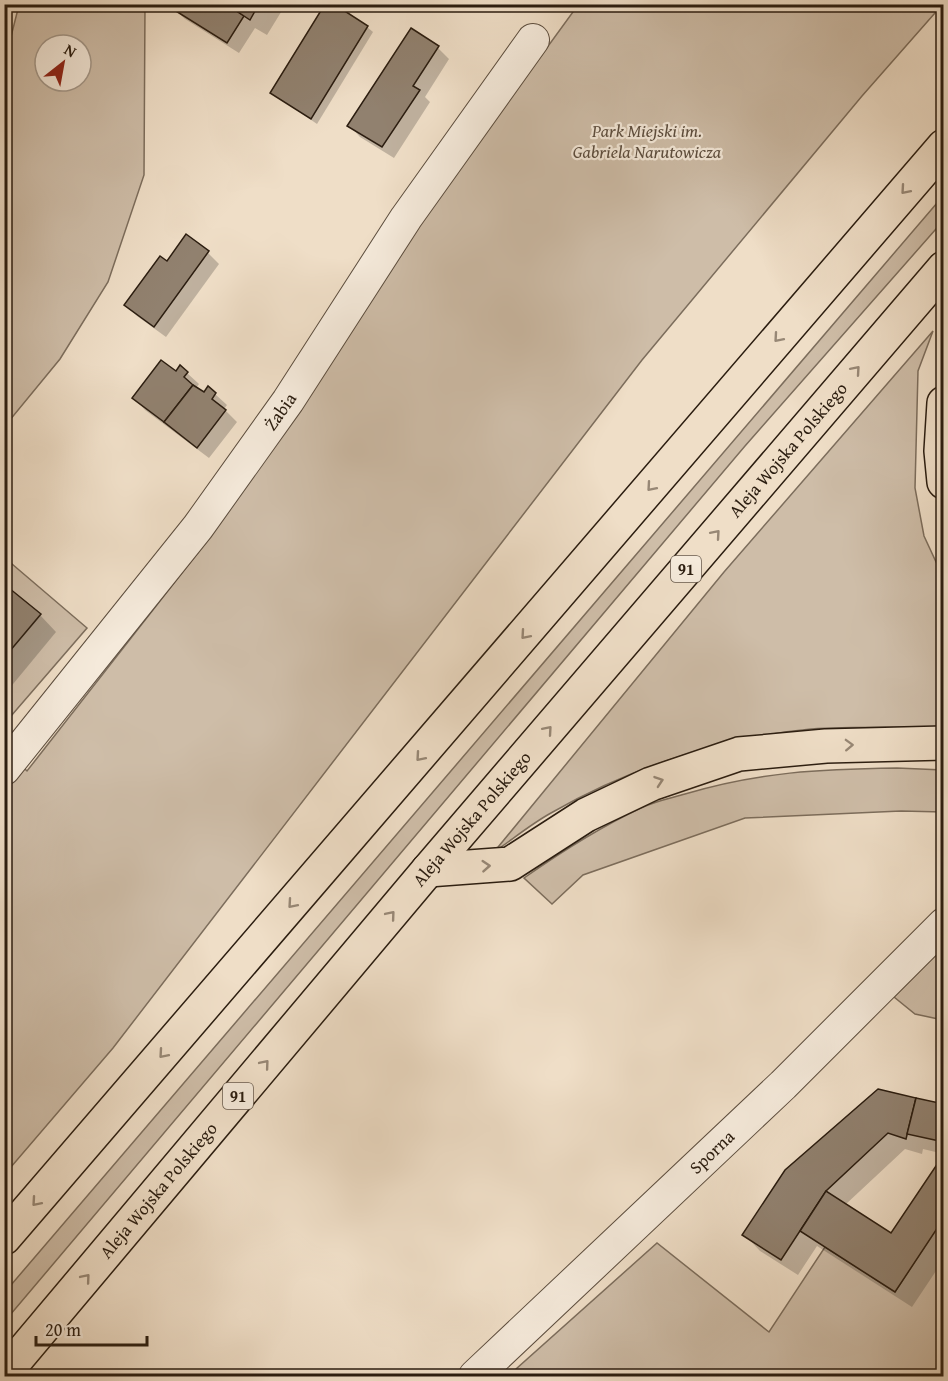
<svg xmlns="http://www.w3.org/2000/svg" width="948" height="1381" font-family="'Gentium Book Plus',serif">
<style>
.green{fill:#cebda8;stroke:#7c6d5c;stroke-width:1.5;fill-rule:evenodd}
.shadow{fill:#0003}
.building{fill:#91816f;stroke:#2b1d10;stroke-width:1.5}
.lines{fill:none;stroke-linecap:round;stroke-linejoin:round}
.minor-casing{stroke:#5c4d3e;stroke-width:34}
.primary-casing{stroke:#2b1d10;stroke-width:36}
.minor{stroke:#f5eadb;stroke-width:32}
.primary{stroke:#efdec7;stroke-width:33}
.oneway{stroke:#978775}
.labels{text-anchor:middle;stroke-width:4.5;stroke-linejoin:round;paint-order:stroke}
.shield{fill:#f5eadb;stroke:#685a4d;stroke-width:1.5}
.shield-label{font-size:16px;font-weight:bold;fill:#2b1d10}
.park-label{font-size:18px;font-style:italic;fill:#5c4d3e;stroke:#f5eadb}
.street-label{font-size:18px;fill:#2b1d10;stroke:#f5eadb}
</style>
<rect width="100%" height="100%" fill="#efdec7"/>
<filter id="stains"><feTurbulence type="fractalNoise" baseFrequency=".00333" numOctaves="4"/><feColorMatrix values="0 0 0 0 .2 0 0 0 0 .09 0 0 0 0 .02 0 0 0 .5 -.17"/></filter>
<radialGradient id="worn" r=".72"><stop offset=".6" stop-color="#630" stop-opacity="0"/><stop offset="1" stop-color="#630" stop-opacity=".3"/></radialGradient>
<g class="green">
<path d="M19,5H145L144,175L108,282L60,359L5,426L4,64ZM45,45H81V81H45Z"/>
<polygon points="578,5 942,5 862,96 642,360 113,1048 5,1174 5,750 27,771 210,537 329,366 437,199"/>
<polygon points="943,196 943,221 745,446 5,1321 5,1292"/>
<path d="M933,331L918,371L915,488L924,536L943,577V727C900,728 854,726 811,729C723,737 627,769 551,813C531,824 513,839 494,852L724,572Z"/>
<polygon points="5,558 87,628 5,723"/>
<path d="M897,768L943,770V812L901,811L745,818L583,875L552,904L524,878C561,852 600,827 641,808C655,801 671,798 685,794C758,772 821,769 897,768Z"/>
<polygon points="943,948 943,1020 915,1014 894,997"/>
<polygon points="943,1218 943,1376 518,1376 516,1369 657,1243 769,1332 825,1247 895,1292"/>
</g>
<g class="shadow">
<polygon points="175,4 286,4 267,35 255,28 239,53 185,19 173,8"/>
<polygon points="367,27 373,32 317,124 272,93"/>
<polygon points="412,30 438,48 449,59 425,97 430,102 394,158 360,137 349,125"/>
<polygon points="208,253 219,264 166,337 137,316 126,305 167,263"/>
<polygon points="187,373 199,384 196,388 204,394 215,394 227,405 224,409 237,422 209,458 145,410 134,398 176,374"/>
<polygon points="4,586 40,615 56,632 4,695"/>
<polygon points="944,1106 944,1154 923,1149 922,1154 905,1149 845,1205 891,1235 944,1157 944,1259 912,1307 817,1246 798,1275 760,1251 744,1234 787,1171"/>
</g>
<g class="building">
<polygon points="174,4 226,4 244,16 227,43 171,8"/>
<polygon points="226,4 259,4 250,20"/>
<polygon points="325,4 334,4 368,26 311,119 270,93"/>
<polygon points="411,28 439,46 413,86 420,90 382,147 347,126"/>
<polygon points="186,234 209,251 154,327 124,305 160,256 167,261"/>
<polygon points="161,360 176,371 180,365 188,372 184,377 193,385 164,422 132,398"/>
<polygon points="193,385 204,392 208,386 216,393 212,399 226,410 197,448 164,422"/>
<polygon points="4,584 41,614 4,658"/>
<polygon points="878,1089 916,1098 906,1139 888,1133 826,1191 781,1260 742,1235 785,1170"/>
<polygon points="916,1098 944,1104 944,1142 907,1134"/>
<polygon points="944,1154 944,1218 895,1292 800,1231 826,1191 891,1233"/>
</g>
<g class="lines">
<g class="minor-casing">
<g id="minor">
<path id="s1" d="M4,769L198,527L288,401L406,218L533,40"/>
<path id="s2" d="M475,1376L783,1085L944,924"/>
</g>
</g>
<g class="primary-casing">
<g id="primary">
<polyline points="944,403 941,451 944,482"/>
<polyline points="428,870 510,864 586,815 651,784 739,754 826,746 944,743"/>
<polyline points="4,1238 944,146"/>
<path id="s3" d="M4,1374L428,870L944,268"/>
</g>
</g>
<use href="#minor" class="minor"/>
<use href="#primary" class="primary"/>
</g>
<defs><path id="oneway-chevron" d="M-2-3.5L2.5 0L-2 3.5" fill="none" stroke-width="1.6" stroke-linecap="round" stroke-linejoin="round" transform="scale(1.5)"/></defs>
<g class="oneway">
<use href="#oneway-chevron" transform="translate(905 190) rotate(131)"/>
<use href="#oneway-chevron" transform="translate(778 338) rotate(131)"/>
<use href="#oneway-chevron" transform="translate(856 370) rotate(-49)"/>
<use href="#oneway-chevron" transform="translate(651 487) rotate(131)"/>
<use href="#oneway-chevron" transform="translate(716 534) rotate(-49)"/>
<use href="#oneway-chevron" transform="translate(525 635) rotate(131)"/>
<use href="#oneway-chevron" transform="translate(548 730) rotate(-49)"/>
<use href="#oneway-chevron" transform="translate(849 745) rotate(-2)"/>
<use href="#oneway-chevron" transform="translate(420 757) rotate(131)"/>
<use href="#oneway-chevron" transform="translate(659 781) rotate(-19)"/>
<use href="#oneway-chevron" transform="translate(486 866) rotate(-4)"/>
<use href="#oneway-chevron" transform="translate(292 904) rotate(131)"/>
<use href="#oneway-chevron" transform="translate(391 915) rotate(-50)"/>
<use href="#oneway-chevron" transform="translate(163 1054) rotate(131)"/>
<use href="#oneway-chevron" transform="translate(265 1064) rotate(-50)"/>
<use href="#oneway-chevron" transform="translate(36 1202) rotate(131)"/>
<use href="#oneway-chevron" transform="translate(86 1278) rotate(-50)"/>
</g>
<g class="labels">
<g class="shield">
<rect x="671" y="556" width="30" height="26" rx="4.5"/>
<rect x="223" y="1083" width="30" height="26" rx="4.5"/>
</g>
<g class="shield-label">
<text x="686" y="575">91</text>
<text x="238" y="1102">91</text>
</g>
<g class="park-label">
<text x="647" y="137">Park Miejski im.<tspan x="647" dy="21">Gabriela Narutowicza</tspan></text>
</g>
<g class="street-label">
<text dy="6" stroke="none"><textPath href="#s1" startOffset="452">Żabia</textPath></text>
<text dy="6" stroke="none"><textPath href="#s3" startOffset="1212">Aleja Wojska Polskiego</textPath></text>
<text dy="6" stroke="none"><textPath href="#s3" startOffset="726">Aleja Wojska Polskiego</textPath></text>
<text dy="6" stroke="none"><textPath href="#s2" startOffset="326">Sporna</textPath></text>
<text dy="6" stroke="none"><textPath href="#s3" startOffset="240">Aleja Wojska Polskiego</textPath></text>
</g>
</g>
<rect width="948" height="1381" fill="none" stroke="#efdec7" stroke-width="24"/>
<rect x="6" y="6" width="936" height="1369" fill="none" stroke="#2b1d10" stroke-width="3"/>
<rect x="12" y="12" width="924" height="1357" fill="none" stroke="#2b1d10" stroke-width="1.5"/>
<g transform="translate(63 63) rotate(31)"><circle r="28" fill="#f5eadb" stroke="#a4988a" stroke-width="1.5"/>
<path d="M0-4.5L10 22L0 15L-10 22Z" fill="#8f2418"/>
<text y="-9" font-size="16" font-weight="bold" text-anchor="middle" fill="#2b1d10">N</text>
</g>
<path d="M36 1336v9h111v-9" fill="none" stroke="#2b1d10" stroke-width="3"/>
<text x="45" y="1336" font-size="18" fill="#2b1d10" stroke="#f5eadb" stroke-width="4.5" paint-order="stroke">20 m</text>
<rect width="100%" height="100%" filter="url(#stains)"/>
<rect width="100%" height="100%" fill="url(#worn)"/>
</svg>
